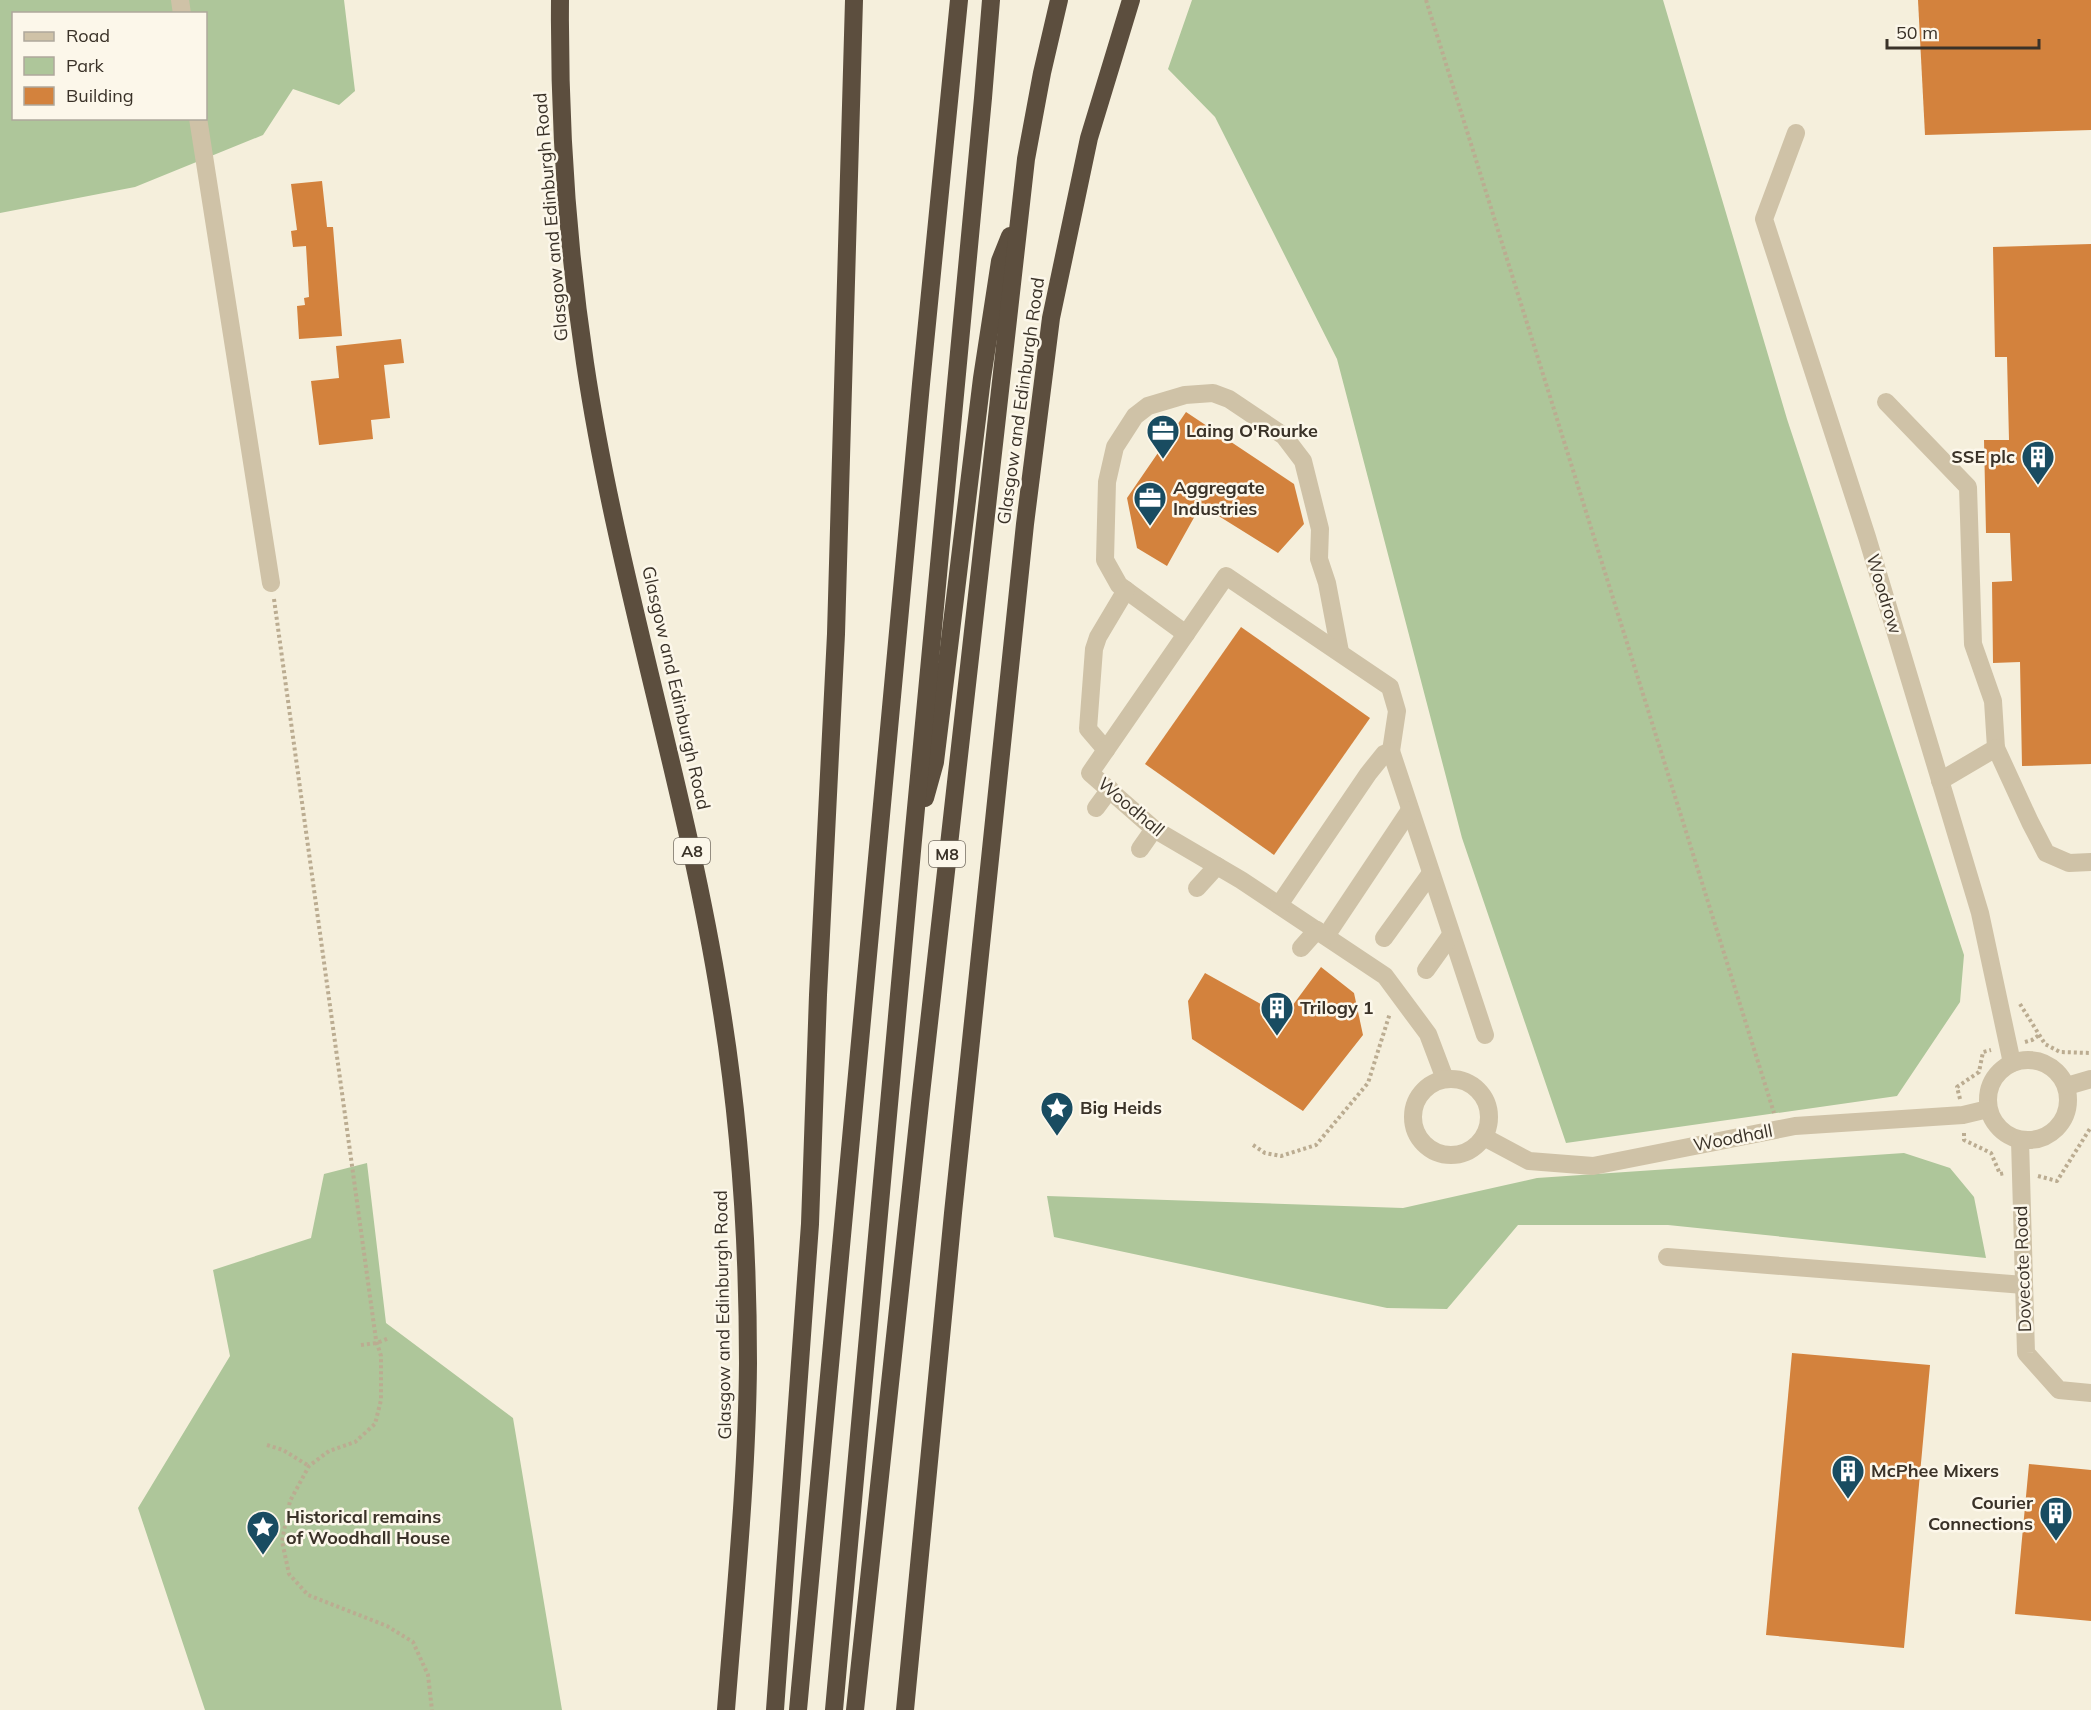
<svg xmlns="http://www.w3.org/2000/svg" width="2091" height="1710" font-family="Mulish,sans-serif">
<style>
.green{fill:#aec69a;fill-rule:evenodd}
.building{fill:#d3823d}
.lines{fill:none;stroke-linecap:round;stroke-linejoin:round}
.path{stroke:#bbac91;stroke-width:4;stroke-dasharray:3 3;stroke-linecap:butt}
.minor{stroke:#cfc2a7;stroke-width:18}
.highway{stroke:#5c4e3e;stroke-width:18}
.labels{text-anchor:middle;stroke-width:5;stroke-linejoin:round;paint-order:stroke}
.shield{fill:#fcf7ea;stroke:#746d62;stroke-width:1.5}
.shield-label{font-size:16px;font-weight:bold;fill:#3a3228}
.street-label{font-size:18px;fill:#3a3228;stroke:#fcf7ea}
.poi-label{font-size:18px;font-weight:bold;fill:#3a3228;stroke:#fcf7ea;text-anchor:start}
</style>
<rect width="100%" height="100%" fill="#f5efdc"/>
<g class="green">
<path d="M0,0H344L355,91L339,105L293,89L263,135L135,187L0,213ZM14,14H206V118H14Z"/>
<polygon points="1192,0 1663,0 1787,419 1964,955 1960,1002 1897,1096 1566,1143 1462,838 1337,359 1215,117 1168,69"/>
<polygon points="1904,1153 1950,1168 1974,1197 1986,1258 1668,1225 1518,1225 1447,1309 1387,1308 1054,1237 1047,1196 1403,1208 1537,1178"/>
<polygon points="367,1163 386,1323 513,1418 562,1710 205,1710 138,1508 230,1356 213,1270 311,1238 324,1174"/>
</g>
<g class="building">
<polygon points="1918,0 2091,0 2091,130 1925,135"/>
<polygon points="322,181 327,227 333,227 342,336 299,339 297,306 305,305 304,298 309,297 306,246 293,247 291,231 297,230 291,184"/>
<polygon points="2091,244 2091,764 2022,766 2020,662 1993,663 1992,582 2012,581 2010,533 1986,533 1984,440 2009,440 2007,357 1995,357 1993,247"/>
<polygon points="401,339 404,363 384,365 390,418 371,420 373,439 319,445 311,381 339,378 336,346"/>
<polygon points="1186,412 1294,484 1304,524 1278,553 1201,505 1167,566 1137,548 1127,498"/>
<polygon points="1241,627 1370,718 1274,855 1145,764"/>
<polygon points="1321,967 1354,993 1363,1035 1303,1111 1192,1039 1188,1001 1205,973 1284,1017"/>
<polygon points="1792,1353 1930,1365 1904,1648 1766,1635"/>
<polygon points="2029,1464 2091,1470 2091,1621 2015,1614"/>
</g>
<g class="lines">
<g class="path">
<polyline points="1426,0 1774,1113"/>
<polyline points="274,599 376,1340 381,1356 381,1400 375,1424 355,1442 329,1451 309,1466 290,1501 282,1541 289,1574 308,1595 387,1626 413,1642 428,1675 432,1710"/>
<polyline points="2020,1004 2045,1044 2060,1052 2091,1053"/>
<polyline points="2025,1042 2032,1040 2039,1035"/>
<polyline points="1960,1099 1957,1087 1979,1072 1983,1052 1991,1050"/>
<polyline points="1964,1133 1964,1140 1991,1153 2000,1174 2005,1173"/>
<polyline points="1253,1145 1265,1153 1281,1156 1316,1145 1368,1083 1390,1013"/>
<polyline points="2038,1176 2057,1181 2091,1127"/>
<polyline points="361,1345 377,1343 389,1338"/>
<polyline points="267,1445 283,1450 309,1466"/>
</g>
<g class="minor">
<polyline points="180,0 182,14"/>
<polyline points="198,118 271,583"/>
<polyline points="1796,133 1764,219 1867,537 1980,913 2012,1063"/>
<polyline points="1886,402 1968,487 1973,644 1993,701 1996,748 1940,781"/>
<polyline points="1186,634 1119,585 1105,560 1107,482 1115,447 1135,416 1148,406 1185,395 1213,393 1229,399 1284,436 1303,461 1320,529 1319,559 1327,583 1340,652"/>
<polyline points="1996,748 2030,822 2046,853 2069,863 2091,862"/>
<polyline points="1106,750 1088,729 1094,649 1098,637 1126,590"/>
<polyline points="1391,751 1397,711 1390,687 1226,576 1090,773 1154,829 1241,880 1385,976 1428,1034 1445,1079"/>
<polyline points="1096,808 1110,789"/>
<polyline points="1140,849 1154,829"/>
<polyline points="1197,888 1217,866"/>
<polyline points="1279,905 1368,774 1384,754 1391,751 1485,1035"/>
<polyline points="1326,936 1410,810"/>
<polyline points="1384,938 1431,873"/>
<polyline points="1301,948 1317,930"/>
<polyline points="1426,970 1451,935"/>
<circle cx="2028" cy="1100" r="40"/>
<circle cx="1451" cy="1117" r="38"/>
<polyline points="2067,1086 2091,1079"/>
<polyline points="1484,1137 1529,1161 1593,1166 1795,1126 1963,1115 1988,1109"/>
<polyline points="2020,1140 2026,1353 2059,1390 2091,1393"/>
<polyline points="1667,1257 2024,1285"/>
</g>
<g class="highway">
<path d="M560,0C559,121 567,243 585,363C617,578 686,786 720,1000C740,1121 748,1242 748,1363C747,1479 735,1595 726,1710"/>
<polyline points="925,798 935,762 982,378 1000,261 1010,236"/>
<polyline points="775,1710 810,1224 818,995 836,634 854,0"/>
<polyline points="798,1710 921,384 959,0"/>
<polyline points="834,1710 913,840 983,98 991,0"/>
<polyline points="855,1710 921,1094 1026,159 1042,73 1059,0"/>
<polyline points="905,1710 953,1213 1025,524 1051,318 1089,138 1131,0"/>
</g>
</g>
<defs>
<g id="office-pin" transform="scale(1.725)"><path d="M0 17L-7.5 6A9.5 9.5 0 1 1 7.5 6Z" fill="#194c61" stroke="#fcf7ea"/><path d="M-6-3h4V-5.5h4V-3h4V5H-6ZM-1-4.5V-3h2v-1.5ZM-6 0V1H6V0Z" fill="#fff"/></g>
<g id="building-pin" transform="scale(1.725)"><path d="M0 17L-7.5 6A9.5 9.5 0 1 1 7.5 6Z" fill="#194c61" stroke="#fcf7ea"/><path d="M-4-6H4V6H1V3H-1V6H-4ZM-2.5-4.3h1.7v1.8h-1.7ZM.8-4.3h1.7v1.8H.8ZM-2.5-1h1.7V.8h-1.7ZM.8-1h1.7V.8H.8Z" fill="#fff"/></g>
<g id="sight-pin" transform="scale(1.725)"><path d="M0 17L-7.5 6A9.5 9.5 0 1 1 7.5 6Z" fill="#194c61" stroke="#fcf7ea"/><path d="M0-6L1.8-2.2L6-1.7L2.9 1.2L3.7 5.4L0 3.3L-3.7 5.4L-2.9 1.2L-6-1.7L-1.8-2.2Z" fill="#fff"/></g>
</defs>
<g fill-rule="evenodd">
<use href="#office-pin" x="1163" y="431"/>
<use href="#building-pin" x="2038" y="457"/>
<use href="#office-pin" x="1150" y="498"/>
<use href="#building-pin" x="1277" y="1008"/>
<use href="#sight-pin" x="1057" y="1108"/>
<use href="#building-pin" x="1848" y="1471"/>
<use href="#building-pin" x="2056" y="1513"/>
<use href="#sight-pin" x="263" y="1527"/>
</g>
<g class="labels">
<g class="shield">
<rect x="674" y="838" width="36" height="26" rx="4.5"/>
<rect x="929" y="841" width="36" height="26" rx="4.5"/>
</g>
<g class="shield-label">
<text x="692" y="857">A8</text>
<text x="947" y="860">M8</text>
</g>
<g class="street-label">
<text transform="translate(551 217) rotate(-95)" y="6">Glasgow and Edinburgh Road</text>
<text transform="translate(1021 401) rotate(-82)" y="6">Glasgow and Edinburgh Road</text>
<text transform="translate(1884 594) rotate(73)" y="6">Woodrow</text>
<text transform="translate(676 688) rotate(77)" y="6">Glasgow and Edinburgh Road</text>
<text transform="translate(1131 807) rotate(40)" y="6">Woodhall</text>
<text transform="translate(1733 1138) rotate(-11)" y="6">Woodhall</text>
<text transform="translate(2023 1269) rotate(-92)" y="6">Dovecote Road</text>
<text transform="translate(723 1315) rotate(-91)" y="6">Glasgow and Edinburgh Road</text>
</g>
<g class="poi-label">
<text x="1186" y="437">Laing O'Rourke</text>
<text x="2015" y="463" text-anchor="end">SSE plc</text>
<text x="1173" y="494">Aggregate<tspan x="1173" dy="21">Industries</tspan></text>
<text x="1300" y="1014">Trilogy 1</text>
<text x="1080" y="1114">Big Heids</text>
<text x="1871" y="1477">McPhee Mixers</text>
<text x="2033" y="1509" text-anchor="end">Courier<tspan x="2033" dy="21">Connections</tspan></text>
<text x="286" y="1523">Historical remains<tspan x="286" dy="21">of Woodhall House</tspan></text>
</g>
</g>
<rect x="12" y="12" width="195" height="108" fill="#fcf7ea" stroke="#aea89c" stroke-width="1.5"/>
<rect x="24" y="32" width="30" height="9" fill="#cfc2a7" stroke="#aea89c" stroke-width="1.5"/>
<text x="66" y="42" font-size="18" fill="#3a3228">Road</text>
<rect x="24" y="57" width="30" height="18" fill="#aec69a" stroke="#aea89c" stroke-width="1.5"/>
<text x="66" y="72" font-size="18" fill="#3a3228">Park</text>
<rect x="24" y="87" width="30" height="18" fill="#d3823d" stroke="#aea89c" stroke-width="1.5"/>
<text x="66" y="102" font-size="18" fill="#3a3228">Building</text>
<path d="M1887 39v9h152v-9" fill="none" stroke="#3a3228" stroke-width="3"/>
<text x="1896" y="39" font-size="18" fill="#3a3228" stroke="#fcf7ea" stroke-width="4.5" paint-order="stroke">50 m</text>
</svg>
